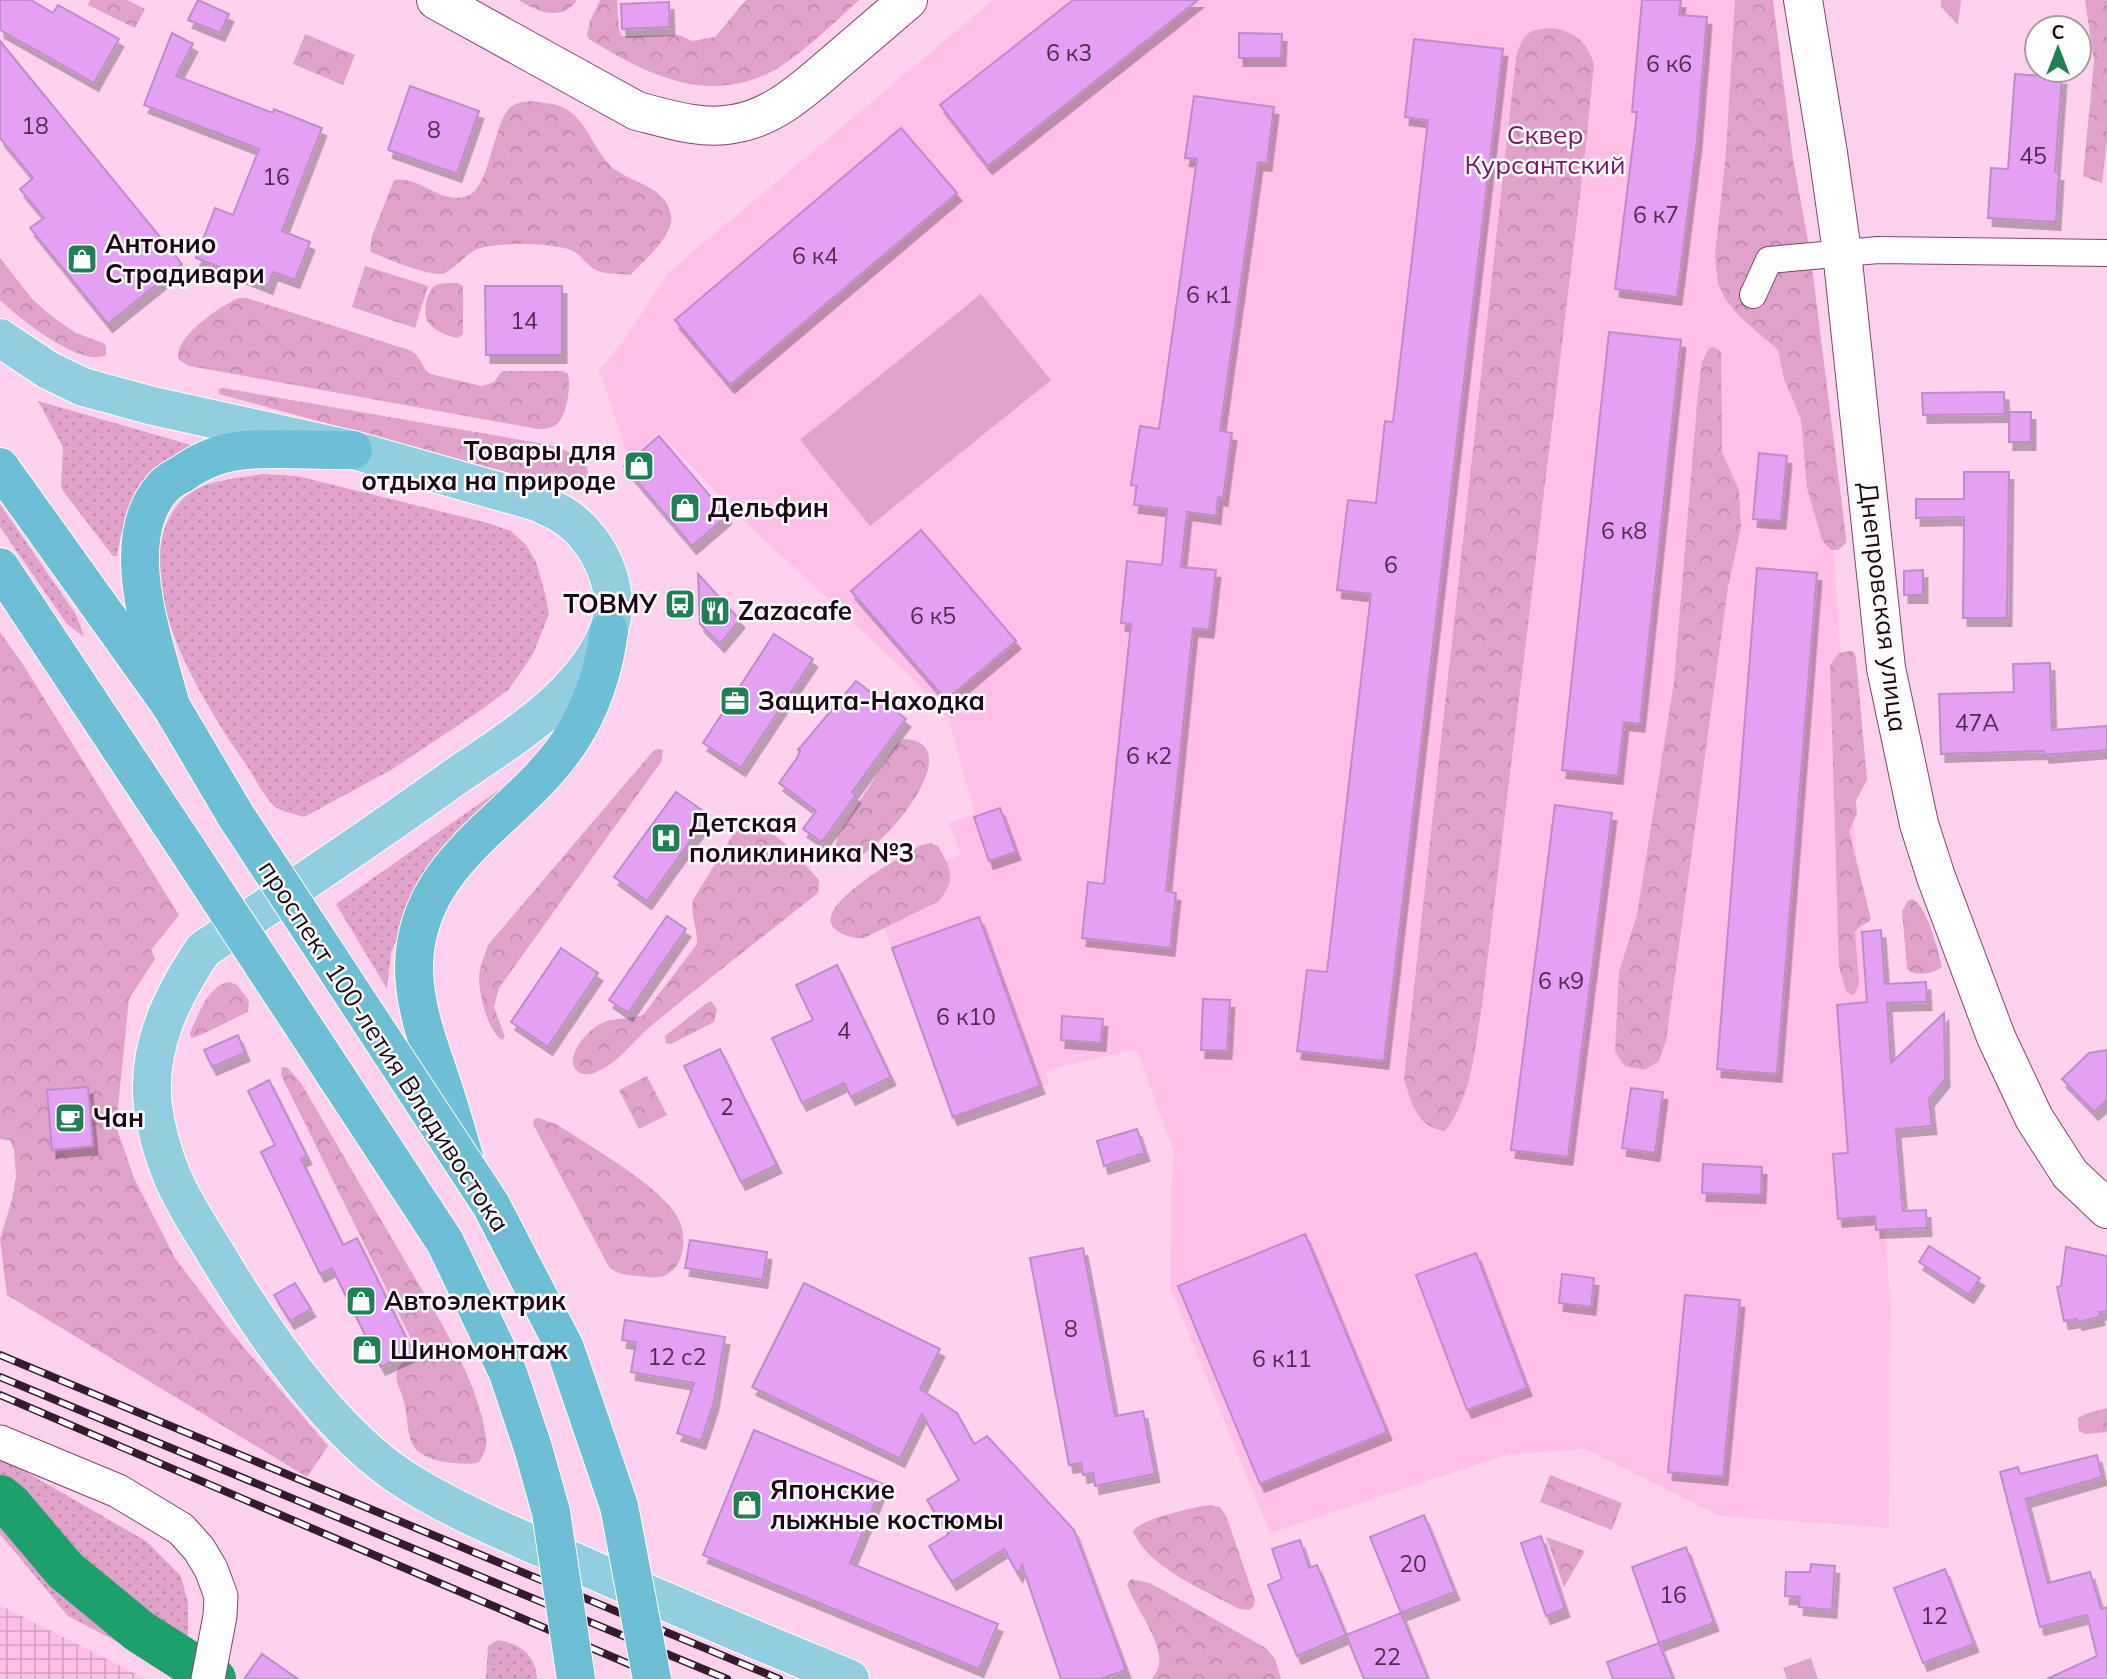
<svg xmlns="http://www.w3.org/2000/svg" width="2107" height="1679" font-family="Mulish,sans-serif">
<style>
.built{fill:#febfe8}
.industrial{fill:url(#industrial-grid)}
.grass{fill:url(#grass-dots)}
.forest{fill:url(#forest-crowns)}
.garden{fill:#e0a1ca}
.lines{fill:none;stroke-linecap:round;stroke-linejoin:round}
.river{stroke:#1ea06c;stroke-width:44}
.building{fill:#e4a0f2;stroke:#bd8cc8;stroke-width:2;filter:url(#shadow)}
.minor-casing{stroke:#80436d;stroke-width:28}
.tertiary-casing{stroke:#80436d;stroke-width:35}
.secondary-casing{stroke:#80436d;stroke-width:40}
.primary-casing{stroke:#fff;stroke-width:40}
.trunk-casing{stroke:#fff;stroke-width:40}
.minor{stroke:#fff;stroke-width:26}
.tertiary{stroke:#fff;stroke-width:33}
.secondary{stroke:#fff;stroke-width:38}
.primary{stroke:#92cee0;stroke-width:38}
.trunk{stroke:#6ebed6;stroke-width:38}
.rail-casing{stroke:#341a2c;stroke-width:8}
.rail{stroke:#fff;stroke-width:5;stroke-dasharray:16;stroke-linecap:butt}
.trunk-bridge-casing{stroke:#fff;stroke-width:40;stroke-linecap:butt}
.trunk-bridge{stroke:#6ebed6;stroke-width:38}
.labels{text-anchor:middle;stroke-width:5;stroke-linejoin:round;paint-order:stroke}
.number-label{font-size:23px;fill:#4f2c4d}
.park-label{font-size:26px;fill:#7e1165;stroke:#fff}
.poi-label{font-size:26px;font-weight:bold;fill:#1d0516;stroke:#fff;text-anchor:start}
.street-label{font-size:26px;fill:#1d0516;stroke:#fff}
</style>
<defs>
<pattern id="industrial-grid" width="8" height="8" patternUnits="userSpaceOnUse" patternTransform="scale(1.75)"><rect width="8" height="8" fill="#febfe8"/><path d="M0 4h8M4 0v8" fill="none" stroke="#d9a3c6"/></pattern>
<pattern id="grass-dots" width="8" height="8" patternUnits="userSpaceOnUse" patternTransform="scale(1.75)"><rect width="8" height="8" fill="#e0a1ca"/><path d="M2 2h.1M6 6h.1" fill="none" stroke="#c089ad" stroke-width="1.8" stroke-linecap="round"/></pattern>
<pattern id="forest-crowns" width="20" height="18" patternUnits="userSpaceOnUse" patternTransform="scale(1.75)"><rect width="20" height="18" fill="#e0a1ca"/><path d="M2 6a3 3 0 1 1 6 0M12 15a3 3 0 1 1 6 0" fill="none" stroke="#c089ad"/></pattern>
<filter id="shadow"><feDropShadow dx="4.5" dy="8" stdDeviation="0" flood-color="#0004"/></filter>
</defs>
<rect width="100%" height="100%" fill="#fed2ee"/>
<polygon class="built" points="993,0 1751,0 1763,42 1823,354 1836,591 1890,1300 1889,1528 1720,1516 1586,1449 1509,1454 1270,1533 1170,1287 1171,1199 1174,1153 1137,1049 1046,1070 1049,1084 952,1121 871,888 961,855 949,823 975,814 949,720 911,677 735,512 660,433 629,458 599,370 622,343 669,272"/>
<polygon class="industrial" points="0,1605 146,1679 0,1679"/>
<g class="grass">
<polygon points="38,401 191,445 152,473 133,504 121,535 117,556 113,556 63,491 61,485 63,447"/>
<path d="M263,474L297,476L488,523L511,531L526,545L536,562L545,593L549,614L533,654L509,689L481,710L391,770L304,817C296,814 281,812 274,806C261,793 252,772 241,757C200,697 118,566 183,499C203,479 237,479 263,474Z"/>
<polygon points="0,504 77,616 84,637 67,624 0,527"/>
<polygon points="499,790 505,790 408,911 391,953 387,989 336,904"/>
<polygon points="0,1461 19,1468 146,1541 181,1576 188,1603 188,1635 168,1659 148,1658 68,1616 0,1534"/>
<path d="M498,1640C522,1645 535,1655 537,1679H486L488,1646Z"/>
</g>
<g class="forest">
<polygon points="90,0 127,0 145,9 135,28 88,5"/>
<path d="M519,0H577C563,22 537,12 519,0Z"/>
<path d="M600,0H617L619,29L622,36L679,35L692,41L715,37L746,0H859C835,22 799,57 771,72C706,105 646,74 589,39L587,35L590,21Z"/>
<polygon points="1735,0 1773,0 1793,159 1810,252 1846,537 1846,543 1838,550 1831,550 1822,540 1807,488 1801,419 1784,379 1778,350 1740,317 1726,300 1718,284 1715,255 1726,152"/>
<polygon points="1941,0 1961,0 1958,25 1941,7"/>
<polygon points="2085,0 2107,0 2107,140 2102,183 2083,176 2094,61"/>
<path d="M1554,28C1576,33 1587,42 1594,64L1586,145L1482,1005C1475,1047 1472,1097 1445,1131C1416,1127 1412,1103 1404,1079L1516,57C1524,31 1528,30 1554,28Z"/>
<polygon points="305,34 355,55 343,85 293,64"/>
<path d="M531,101C543,103 557,103 568,110C589,125 595,153 614,169C633,183 666,187 671,215C675,234 643,262 630,275C619,273 604,275 594,269C579,259 581,250 559,247C539,243 492,242 475,250C464,256 450,274 440,274C424,274 385,259 370,251L372,236L394,180C420,175 445,209 471,194C490,183 495,118 511,107C517,102 524,102 531,101Z"/>
<path d="M0,258L33,300L54,318L76,333L103,343L106,346V355C80,368 19,318 0,300Z"/>
<polygon points="365,266 428,286 415,328 352,307"/>
<path d="M448,283H457L463,286V334L458,338C449,337 433,330 428,322C422,313 427,290 436,285C438,284 445,283 448,283Z"/>
<path d="M239,298H247L412,351C421,357 421,367 430,374L482,386L494,382L502,371H563L568,374C571,386 567,417 556,425C550,429 544,429 538,429L189,366L179,360C171,339 221,305 239,298Z"/>
<polygon points="1714,347 1721,352 1722,452 1739,490 1741,527 1728,587 1666,1041 1659,1061 1645,1070 1625,1066 1615,1052 1619,972 1637,915 1674,682 1698,392 1702,362 1709,348"/>
<path d="M223,388L550,445L582,457C603,493 562,486 542,482L219,394V389Z"/>
<polygon points="0,632 22,663 179,915 151,950 155,959 129,999 116,1126 134,1178 175,1258 231,1332 328,1446 307,1477 7,1295 0,1239 12,1200 16,1176 14,1150 10,1140 0,1139"/>
<path d="M1850,651L1854,652L1856,658L1867,780L1856,800L1857,814L1849,831L1871,919C1866,925 1859,925 1855,932L1859,983L1856,992L1852,995L1846,991L1839,967L1830,665L1839,653Z"/>
<path d="M904,739C975,743 876,860 843,864L836,859L835,850L838,835L896,745Z"/>
<path d="M659,749L663,751L661,762L499,988L494,1007L505,1037L502,1040C488,1032 479,994 479,978C479,968 485,955 488,945L654,750Z"/>
<path d="M748,826C779,828 799,859 819,880L818,893C763,937 706,980 651,1026C633,1041 617,1065 594,1073C580,1078 569,1069 574,1055C577,1042 594,1025 607,1021C618,1018 631,1019 643,1015L697,944C698,929 690,915 693,900L734,833Z"/>
<path d="M930,843L938,846C951,869 957,879 939,901L864,938C854,939 841,935 834,928C812,905 903,856 919,846Z"/>
<path d="M1912,899C1927,905 1938,951 1942,967C1933,974 1915,977 1907,969L1902,911L1908,901Z"/>
<path d="M230,982L237,985L249,1001L248,1012C238,1016 198,1038 191,1038L190,1033C198,1016 208,984 230,982Z"/>
<polygon points="711,1001 717,1009 714,1022 671,1044 666,1043 665,1036 708,1002"/>
<path d="M282,1067L288,1068L301,1083C335,1141 369,1200 404,1259C433,1309 479,1380 486,1438C487,1448 484,1455 478,1463C460,1465 435,1463 420,1453C405,1442 409,1418 404,1402C402,1392 394,1381 397,1371C399,1363 409,1358 416,1353L415,1347L281,1075Z"/>
<polygon points="647,1076 667,1115 639,1129 619,1090"/>
<path d="M539,1118L558,1125C589,1146 667,1189 680,1222C686,1239 685,1265 666,1275C658,1279 648,1277 639,1276C628,1275 618,1275 609,1267L533,1124L534,1119Z"/>
<polygon points="2107,1408 2107,1432 2085,1434 2079,1431 2078,1418 2088,1413"/>
<polygon points="1550,1475 1622,1503 1612,1530 1540,1502"/>
<path d="M1210,1505L1220,1507L1227,1518L1255,1600L1254,1606L1249,1610L1239,1609C1203,1589 1150,1569 1133,1532C1138,1519 1195,1507 1210,1505Z"/>
<polygon points="1546,1537 1585,1551 1564,1587"/>
<path d="M1131,1579L1150,1583L1266,1648L1275,1659L1281,1679H1151C1177,1656 1135,1611 1127,1584Z"/>
</g>
<g class="garden">
<polygon points="981,294 1051,380 870,526 800,440"/>
<polygon points="1811,1658 1818,1679 1787,1679 1783,1668"/>
</g>
<g class="lines">
<polyline class="river" points="0,1497 10,1505 65,1570 139,1631 214,1679"/>
</g>
<g class="building">
<polygon points="0,0 31,0 53,13 58,5 119,39 94,83 0,30"/>
<polygon points="198,0 229,14 220,33 188,20"/>
<polygon points="1073,0 1198,0 988,166 940,105"/>
<polygon points="1642,0 1681,0 1679,15 1707,17 1697,140 1677,297 1615,289 1637,112 1632,112"/>
<polygon points="669,2 670,27 622,29 621,4"/>
<polygon points="172,33 193,44 176,76 273,113 274,109 322,128 282,231 310,242 295,280 273,272 268,286 196,258 215,208 233,215 259,149 144,105"/>
<polygon points="1239,33 1282,34 1281,58 1239,58"/>
<polygon points="1414,39 1503,49 1384,1061 1297,1051 1307,970 1327,972 1371,594 1337,590 1348,500 1376,503 1385,421 1393,422 1428,120 1405,117"/>
<polygon points="0,41 182,264 108,324 30,228 44,218 20,189 33,178 0,138"/>
<polygon points="2015,74 2062,77 2055,172 2059,173 2056,222 1988,218 1991,168 2008,169"/>
<polygon points="410,86 479,111 457,174 388,150"/>
<polygon points="1194,96 1274,107 1267,163 1258,162 1220,431 1232,433 1223,498 1218,497 1216,516 1187,512 1181,567 1216,570 1209,630 1193,628 1166,891 1176,893 1170,948 1082,938 1088,882 1104,884 1131,624 1121,623 1127,561 1162,565 1167,509 1134,505 1137,486 1131,485 1140,426 1159,429 1197,159 1185,158"/>
<polygon points="901,128 957,193 730,385 675,320"/>
<polygon points="485,286 562,286 562,355 486,355"/>
<polygon points="1609,332 1681,340 1640,724 1624,722 1618,776 1562,770"/>
<polygon points="2004,392 2005,414 1923,415 1922,393"/>
<rect x="2009" y="412" width="22" height="30"/>
<polygon points="659,436 727,516 692,546 624,466"/>
<polygon points="1759,453 1787,456 1781,521 1753,519"/>
<polygon points="1964,472 2009,472 2007,618 1963,618 1964,517 1916,518 1916,499 1964,499"/>
<polygon points="921,530 1016,641 946,700 851,591"/>
<polygon points="1757,568 1817,573 1777,1074 1717,1069"/>
<polygon points="1923,570 1923,595 1904,595 1904,571"/>
<polygon points="698,574 740,620 720,644 700,624"/>
<polygon points="774,634 813,659 741,768 703,743"/>
<polygon points="2050,663 2052,730 2107,726 2107,750 2045,755 2044,751 1941,754 1939,694 2014,692 2013,664"/>
<polygon points="856,681 906,719 852,792 856,795 822,842 803,829 816,811 779,783 797,758 800,751 798,750"/>
<polygon points="676,792 709,815 647,901 614,877"/>
<polygon points="1555,805 1612,813 1568,1157 1511,1150"/>
<polygon points="1000,808 1016,852 989,861 974,817"/>
<polygon points="667,916 686,929 628,1013 609,1000"/>
<polygon points="979,917 1040,1086 953,1117 892,948"/>
<polygon points="1881,930 1885,984 1926,982 1927,1002 1887,1003 1891,1063 1944,1013 1945,1079 1929,1099 1932,1126 1896,1129 1903,1211 1926,1210 1927,1228 1876,1230 1875,1216 1838,1219 1833,1154 1848,1153 1837,1005 1867,1002 1862,932"/>
<polygon points="561,948 598,973 548,1047 511,1022"/>
<polygon points="837,965 891,1077 851,1097 844,1083 802,1103 772,1038 813,1020 796,985"/>
<polygon points="1203,999 1230,1000 1227,1051 1201,1050"/>
<polygon points="1062,1016 1103,1019 1101,1043 1061,1040"/>
<polygon points="238,1035 245,1053 212,1067 204,1050"/>
<polygon points="720,1049 777,1165 741,1182 684,1066"/>
<polygon points="2107,1050 2107,1100 2094,1112 2062,1079 2089,1053"/>
<polygon points="269,1080 307,1156 301,1159 343,1245 357,1238 413,1352 381,1367 332,1268 320,1274 261,1152 275,1145 248,1091"/>
<polygon points="88,1087 93,1146 52,1150 47,1090"/>
<polygon points="1631,1088 1663,1092 1655,1153 1622,1148"/>
<polygon points="1137,1129 1145,1153 1104,1166 1097,1141"/>
<polygon points="1703,1164 1762,1167 1761,1195 1702,1193"/>
<polygon points="1305,1234 1387,1432 1260,1484 1178,1286"/>
<polygon points="690,1240 767,1252 763,1280 685,1268"/>
<polygon points="1929,1246 1980,1278 1969,1295 1919,1262"/>
<polygon points="2066,1247 2107,1256 2107,1311 2099,1312 2100,1317 2078,1322 2077,1319 2064,1321 2057,1287 2061,1286"/>
<polygon points="1083,1248 1115,1416 1143,1411 1155,1474 1095,1486 1093,1473 1083,1475 1081,1463 1069,1465 1030,1258"/>
<polygon points="1476,1253 1527,1388 1467,1410 1416,1275"/>
<polygon points="1562,1274 1594,1278 1591,1307 1559,1303"/>
<polygon points="295,1283 311,1309 290,1321 274,1295"/>
<polygon points="804,1283 940,1349 920,1389 957,1413 974,1444 987,1436 1074,1530 1126,1670 1101,1679 1061,1679 1022,1565 1018,1574 1004,1549 952,1582 929,1546 949,1534 927,1500 959,1480 922,1414 900,1459 752,1387"/>
<polygon points="1685,1295 1740,1300 1723,1477 1668,1472"/>
<polygon points="625,1320 725,1337 714,1402 701,1441 677,1433 694,1383 631,1372 636,1342 622,1340"/>
<polygon points="754,1430 883,1484 850,1563 998,1624 979,1669 703,1555"/>
<polygon points="2097,1455 2102,1477 2026,1499 2048,1583 2090,1572 2101,1609 2107,1607 2107,1679 2047,1679 2097,1656 2087,1615 2040,1627 2000,1472 2018,1467 2020,1474"/>
<polygon points="1424,1515 1455,1592 1401,1613 1370,1537"/>
<polygon points="1541,1536 1565,1609 1546,1616 1521,1543"/>
<polygon points="1300,1540 1309,1568 1317,1565 1346,1635 1297,1656 1268,1585 1282,1579 1272,1549"/>
<polygon points="1686,1547 1714,1623 1659,1643 1632,1567"/>
<polygon points="1811,1564 1835,1566 1832,1610 1799,1607 1800,1597 1785,1596 1786,1572 1810,1572"/>
<polygon points="1945,1569 1974,1644 1923,1663 1894,1588"/>
<polygon points="1401,1613 1428,1679 1364,1679 1346,1635"/>
<polygon points="1659,1643 1673,1679 1613,1679 1607,1662"/>
<polygon points="262,1654 298,1679 244,1679"/>
</g>
<g class="lines">
<g class="minor-casing">
<polyline id="minor" points="1753,295 1769,260 1878,250 2107,253"/>
</g>
<g class="tertiary-casing">
<polyline id="tertiary" points="0,1442 118,1491 181,1529 199,1549 211,1569 221,1596 220,1616 208,1679"/>
</g>
<g class="secondary-casing">
<g id="secondary">
<path d="M436,0L637,111C668,119 702,130 733,124C775,118 807,86 838,60C861,40 885,20 908,0"/>
<polyline points="1803,0 1828,153 1842,252 1886,668 1919,824 1936,877 1996,1037 2034,1118 2070,1174 2107,1209"/>
</g>
</g>
<g class="primary-casing">
<path id="primary" d="M0,338L48,370L83,387L153,406L353,450L537,502C547,507 557,511 566,517C600,540 625,594 607,634C578,702 503,743 445,784C366,841 284,895 203,950C172,996 146,1048 153,1106C156,1130 163,1154 172,1176C182,1201 199,1226 213,1249C260,1328 331,1435 410,1483C462,1515 521,1539 577,1563C667,1603 759,1641 850,1679"/>
</g>
<g class="trunk-casing">
<g id="trunk">
<polyline points="0,467 171,706 236,816"/>
<polyline points="0,567 189,852"/>
<path d="M171,706C155,644 114,539 164,486C169,481 176,477 182,474C201,460 223,452 246,450C280,447 318,451 353,450"/>
<path d="M464,1157C456,1129 448,1102 439,1075C427,1040 414,1004 414,967C415,859 519,819 570,741C592,707 604,670 609,631"/>
</g>
</g>
<use href="#minor" class="minor"/>
<use href="#tertiary" class="tertiary"/>
<use href="#secondary" class="secondary"/>
<use href="#primary" class="primary"/>
<use href="#trunk" class="trunk"/>
<g class="rail-casing">
<g id="rail">
<polyline points="0,1355 779,1679"/>
<polyline points="0,1377 727,1679"/>
<polyline points="0,1395 664,1679"/>
</g>
</g>
<use href="#rail" class="rail"/>
<g class="trunk-bridge-casing">
<g id="trunk-bridge">
<polyline points="236,816 491,1205 565,1348 619,1506 652,1679"/>
<polyline points="189,852 445,1242 508,1373 533,1448 551,1512 576,1679"/>
</g>
</g>
<use href="#trunk-bridge" class="trunk-bridge"/>
</g>
<defs>
<g id="shop-square" transform="scale(1.575)"><rect x="-9" y="-9" width="18" height="18" rx="4" fill="#207f57" stroke="#fff"/><path d="M-5-2.5h2.3a2.7 3.5 0 0 1 5.4 0H5L5.5 6h-11ZM-1.5-2.5h3a1.5 2.3 0 0 0-3 0Z" fill="#fff"/></g>
<g id="bus-square" transform="scale(1.575)"><rect x="-9" y="-9" width="18" height="18" rx="4" fill="#207f57" stroke="#fff"/><path d="M-5-6H5V4H4V6H2V4H-2V6H-4V4H-5ZM-3.5-4V0h7V-4ZM-3.5 1.2v1.5H-2V1.2ZM2 1.2v1.5H3.5V1.2Z" fill="#fff"/></g>
<g id="restaurant-square" transform="scale(1.575)"><rect x="-9" y="-9" width="18" height="18" rx="4" fill="#207f57" stroke="#fff"/><path d="M-5-6h1v4h1v-4h1v4h1v-4h1v5L-1.5 .5V6h-2V.5L-5-1ZM5-6V6H3V1.5H1.5Q1.5-4 5-6Z" fill="#fff"/></g>
<g id="office-square" transform="scale(1.575)"><rect x="-9" y="-9" width="18" height="18" rx="4" fill="#207f57" stroke="#fff"/><path d="M-6-3h4V-5.5h4V-3h4V5H-6ZM-1-4.5V-3h2v-1.5ZM-6 0V1H6V0Z" fill="#fff"/></g>
<g id="hospital-square" transform="scale(1.575)"><rect x="-9" y="-9" width="18" height="18" rx="4" fill="#207f57" stroke="#fff"/><path d="M-5-5h3v3.5h4V-5h3V5h-3V1.5h-4V5h-3Z" fill="#fff"/></g>
<g id="cafe-square" transform="scale(1.575)"><rect x="-9" y="-9" width="18" height="18" rx="4" fill="#207f57" stroke="#fff"/><path d="M-5.5-4.5H6V0H3Q3 3.5 0 3.5H-2.5Q-5.5 3.5-5.5 0ZM3-3.2v2h1.7v-2ZM-6 4.5H4V6H-6Z" fill="#fff"/></g>
</defs>
<g fill-rule="evenodd">
<use href="#shop-square" x="82" y="259"/>
<use href="#shop-square" x="639" y="466"/>
<use href="#shop-square" x="685" y="508"/>
<use href="#bus-square" x="680" y="604"/>
<use href="#restaurant-square" x="715" y="611"/>
<use href="#office-square" x="735" y="701"/>
<use href="#hospital-square" x="666" y="838"/>
<use href="#cafe-square" x="70" y="1118"/>
<use href="#shop-square" x="361" y="1301"/>
<use href="#shop-square" x="367" y="1350"/>
<use href="#shop-square" x="747" y="1505"/>
</g>
<g class="labels">
<g class="number-label">
<text x="1069" y="61">6 к3</text>
<text x="1669" y="72">6 к6</text>
<text x="35" y="134">18</text>
<text x="434" y="138">8</text>
<text x="2033" y="164">45</text>
<text x="276" y="185">16</text>
<text x="1656" y="223">6 к7</text>
<text x="815" y="264">6 к4</text>
<text x="1209" y="303">6 к1</text>
<text x="524" y="329">14</text>
<text x="1624" y="539">6 к8</text>
<text x="1391" y="573">6</text>
<text x="933" y="624">6 к5</text>
<text x="1977" y="731">47А</text>
<text x="1149" y="764">6 к2</text>
<text x="1561" y="989">6 к9</text>
<text x="966" y="1025">6 к10</text>
<text x="844" y="1039">4</text>
<text x="727" y="1115">2</text>
<text x="1071" y="1337">8</text>
<text x="677" y="1365">12 с2</text>
<text x="1282" y="1367">6 к11</text>
<text x="1413" y="1572">20</text>
<text x="1673" y="1603">16</text>
<text x="1934" y="1624">12</text>
<text x="1387" y="1665">22</text>
</g>
<g class="park-label">
<text x="1545" y="144">Сквер<tspan x="1545" dy="30">Курсантский</tspan></text>
</g>
<g class="poi-label">
<text x="105" y="253">Антонио<tspan x="105" dy="30">Страдивари</tspan></text>
<text x="616" y="460" text-anchor="end">Товары для<tspan x="616" dy="30">отдыха на природе</tspan></text>
<text x="708" y="517">Дельфин</text>
<text x="657" y="613" text-anchor="end">ТОВМУ</text>
<text x="738" y="620">Zazacafe</text>
<text x="758" y="710">Защита-Находка</text>
<text x="689" y="832">Детская<tspan x="689" dy="30">поликлиника №3</tspan></text>
<text x="93" y="1127">Чан</text>
<text x="384" y="1310">Автоэлектрик</text>
<text x="390" y="1359">Шиномонтаж</text>
<text x="770" y="1499">Японские<tspan x="770" dy="30">лыжные костюмы</tspan></text>
</g>
<g class="street-label">
<text transform="translate(1883 607) rotate(83)" y="9">Днепровская улица</text>
<text transform="translate(384 1046) rotate(57)" y="9">проспект 100-летия Владивостока</text>
</g>
</g>
<g transform="translate(2058 49)"><circle r="33" fill="#ffffff" stroke="#a59ba2" stroke-width="2"/>
<path d="M0-5L12 26L0 18L-12 26Z" fill="#207f57"/>
<text y="-10" font-size="19" font-weight="bold" text-anchor="middle" fill="#1d0516">С</text>
</g>
</svg>
